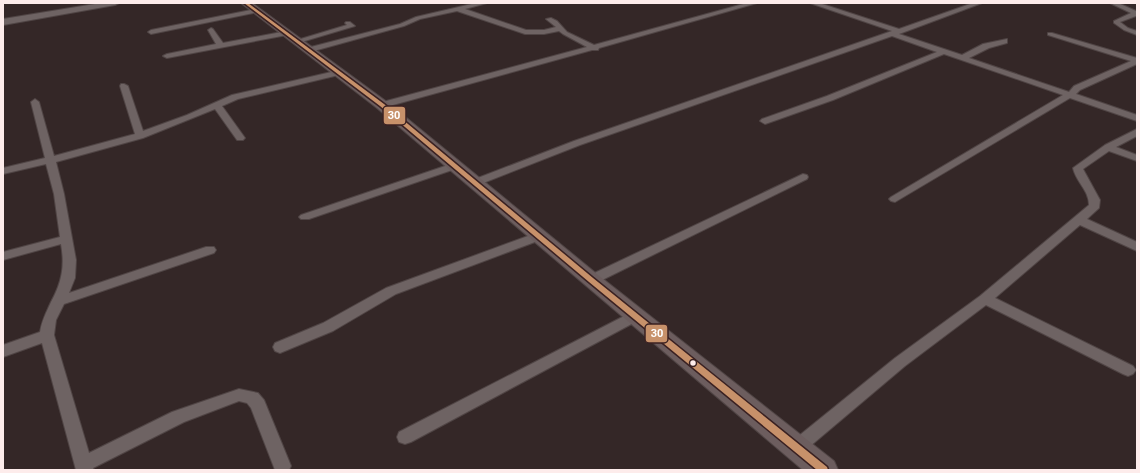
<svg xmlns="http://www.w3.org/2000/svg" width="1140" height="473" font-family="Roboto,sans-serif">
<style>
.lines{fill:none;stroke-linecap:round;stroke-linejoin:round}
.minor-casing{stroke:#504545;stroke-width:2}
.tertiary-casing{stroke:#504545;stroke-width:2}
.primary-casing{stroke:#504545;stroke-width:2}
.minor{fill:#6e6363;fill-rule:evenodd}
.tertiary{fill:#6e6363;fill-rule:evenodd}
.primary{fill:#6c5d5e;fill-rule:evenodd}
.bus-1-casing{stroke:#3a2122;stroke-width:3}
.bus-1{fill:#c7916a;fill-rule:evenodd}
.bus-dot{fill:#fdeceb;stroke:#3a2122;stroke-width:1.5}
.line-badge{stroke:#3a2122;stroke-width:1.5}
.badge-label{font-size:11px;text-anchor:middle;font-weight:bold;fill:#fff}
</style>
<rect width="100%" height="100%" fill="#342727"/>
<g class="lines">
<g class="minor-casing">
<g id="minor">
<polygon points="476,3 487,3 465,9 526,30 544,30 556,27 546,19 551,18 557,21 567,32 594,45 747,3 757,3 599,48 598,50 592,50 382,108 379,107 378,105 379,103 587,47 563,34 559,31 544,34 525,34 457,11 420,19 404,26 310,52 306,50 307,48 400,24 416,17"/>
<polygon points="810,3 819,3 899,29 973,3 982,3 899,34 962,55 983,44 1007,39 1007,43 989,48 969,58 1069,92 1074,86 1131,61 1048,35 1048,33 1052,33 1137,58 1137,64 1080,90 1076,94 1137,115 1137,121 1070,98 895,202 891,201 889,199 891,197 1063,95 944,54 833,100 768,123 765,124 760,121 762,119 827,96 937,52 892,36 580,145 478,185 470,185 469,183 470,181 574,141 892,31"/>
<polygon points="1110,3 1118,3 1136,11 1136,16 1120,22 1128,28 1137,31 1137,35 1124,30 1114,23 1114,21 1131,13"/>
<polygon points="256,9 259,11 258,12 151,34 148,32 151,30"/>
<polygon points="346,22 350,22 355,26 298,43 294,41 347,25 345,23"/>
<polygon points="211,28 213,29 223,43 287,31 290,33 287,35 167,58 163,56 167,54 216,44 208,30"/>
<path d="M340,70H343V74L238,99L222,106L245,138L243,140H237L215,109L143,138L56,162L64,194L76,260L75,278L69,293L206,247H214L216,250L214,253L64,304L56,320L54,335L89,453L172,412L239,389L258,393L264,400L291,466L289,470H275L251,408L247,403L239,401L184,422L93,468L94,470H76L42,343L3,357V345L40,332C42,320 46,313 51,302C62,282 65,266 61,244L3,260V252L60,237L54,194L46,164L3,174V168L45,158L31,102L35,99L39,102L54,156L135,134L120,86L121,84H124L128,86L143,131L187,115L232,95Z"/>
<path d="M1137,129V136L1116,147L1137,155V161L1109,151L1083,169L1100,200L1099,208L1087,219L1137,242V251L1080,225L995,298L1133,366L1136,370L1133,374L1128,376L1123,374L986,305L905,366L802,453L796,456L790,453L787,448L790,443L895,358L980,296L1089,205C1089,190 1076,182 1073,168L1105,145Z"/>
<polygon points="454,163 459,166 458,168 309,219 301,219 299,217 301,215"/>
<polygon points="803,174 807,175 808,177 807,179 596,283 591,284 586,283 584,280 586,277"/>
<polygon points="539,232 543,233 545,236 543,239 396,294 333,331 280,353 275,351 273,347 275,343 323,323 386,288"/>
<polygon points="634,311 639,312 641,316 639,320 411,442 405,444 399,442 397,437 399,432"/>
</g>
</g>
<g class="tertiary-casing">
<polygon id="tertiary" points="101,3 119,3 115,5 3,25 3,19"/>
</g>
<g class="primary-casing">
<polygon id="primary" points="241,3 252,3 387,102 598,275 834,461 838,470 803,470 377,108"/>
</g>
<use href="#minor" class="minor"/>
<use href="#tertiary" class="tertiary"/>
<use href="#primary" class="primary"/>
<g class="bus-1-casing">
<polygon id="bus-1" points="244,3 248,3 384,104 593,278 827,467 828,470 817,470 589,282 380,106"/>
</g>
<use href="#bus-1" class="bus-1"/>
</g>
<circle class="bus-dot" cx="693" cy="363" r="3.5"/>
<g class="line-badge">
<rect x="383" y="106" width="23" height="19" rx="4" fill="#c7916a"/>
<rect x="645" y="324" width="23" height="19" rx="4" fill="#c7916a"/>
</g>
<g class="badge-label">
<text x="394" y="119">30</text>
<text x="657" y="337">30</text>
</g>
<rect width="1140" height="473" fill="none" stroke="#fdeceb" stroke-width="8"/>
</svg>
